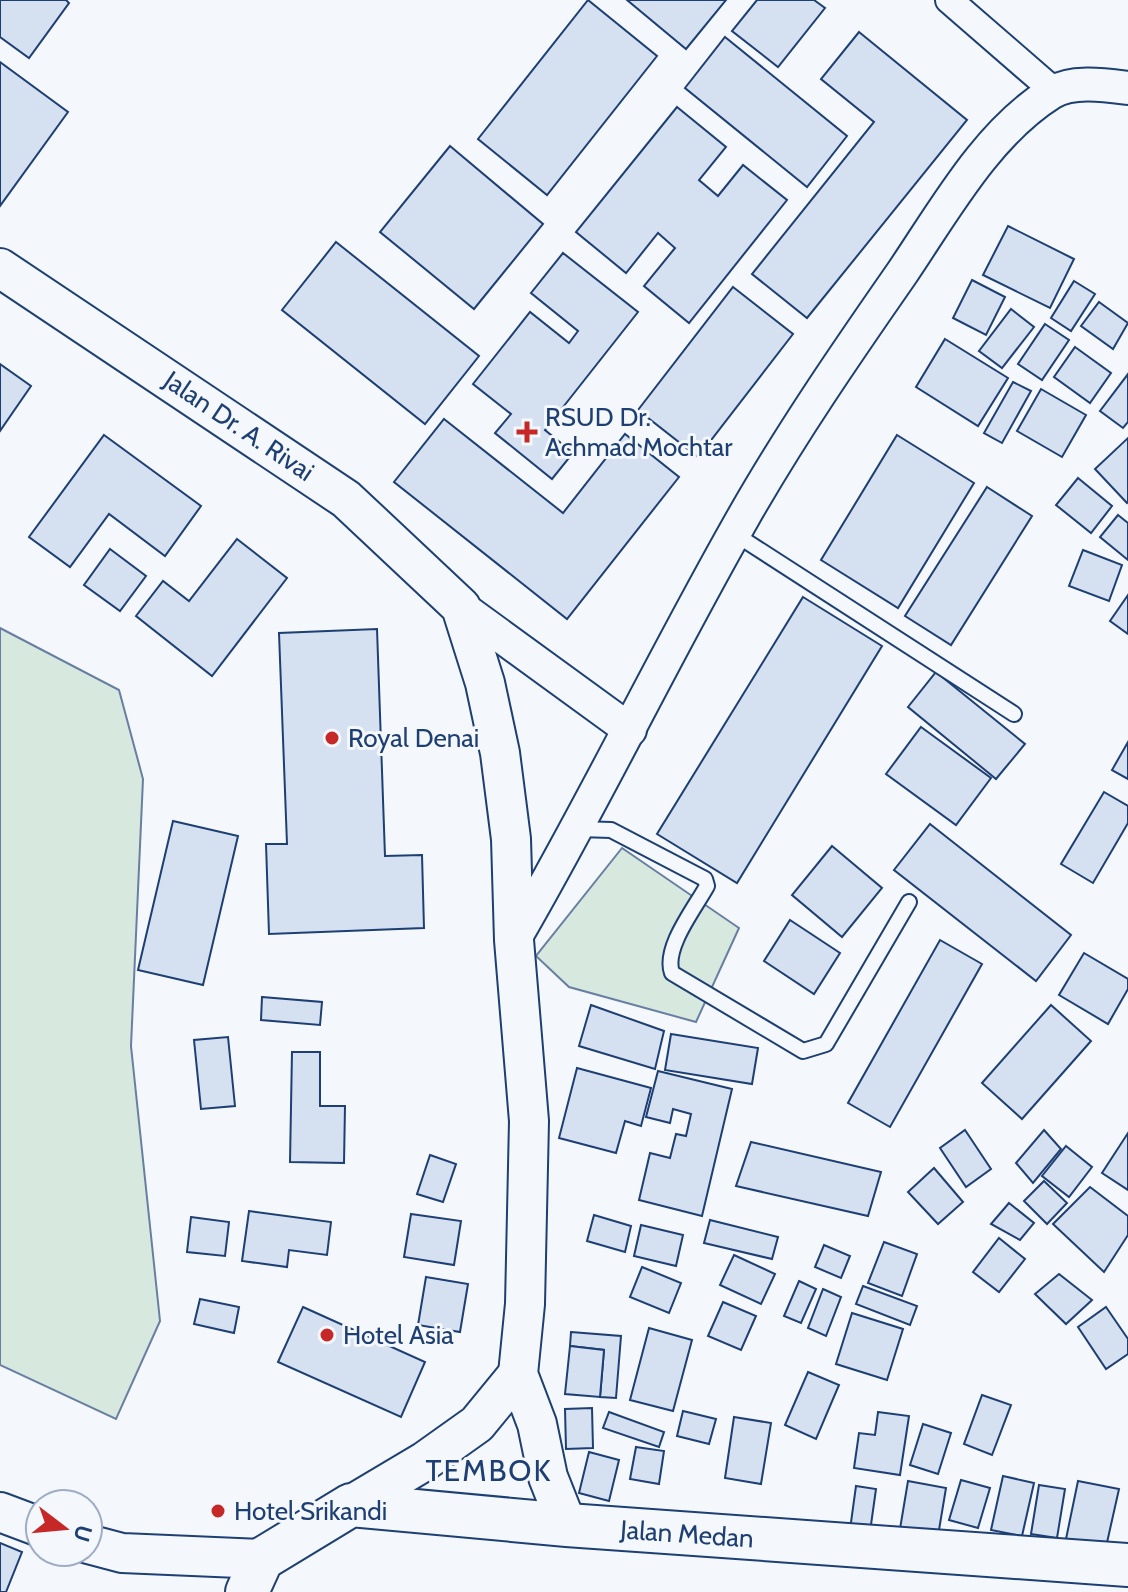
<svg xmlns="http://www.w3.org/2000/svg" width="1128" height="1592" font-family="Cabin,sans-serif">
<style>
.green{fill:#d7e8df;stroke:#687fa3;stroke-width:2}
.building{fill:#d5e0f0;stroke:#1d3f73;stroke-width:2}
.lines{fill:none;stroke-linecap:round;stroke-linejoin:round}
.service-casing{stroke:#1d3f73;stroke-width:18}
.minor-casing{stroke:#1d3f73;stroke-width:30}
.tertiary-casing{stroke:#1d3f73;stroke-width:36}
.secondary-casing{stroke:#1d3f73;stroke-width:42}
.primary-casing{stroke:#1d3f73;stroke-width:46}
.service{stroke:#f4f7fb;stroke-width:14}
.minor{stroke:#f4f7fb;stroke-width:26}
.tertiary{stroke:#f4f7fb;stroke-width:32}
.secondary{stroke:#f4f7fb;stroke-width:38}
.primary{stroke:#f4f7fb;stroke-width:42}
.poi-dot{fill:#c62828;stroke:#f4f7fb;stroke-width:3}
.labels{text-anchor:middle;stroke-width:6;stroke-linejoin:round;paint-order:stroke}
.poi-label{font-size:26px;fill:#1d3f73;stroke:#f4f7fb;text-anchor:start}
.street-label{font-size:26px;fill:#1d3f73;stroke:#f4f7fb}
.quarter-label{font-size:30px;letter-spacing:2px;fill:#1d3f73;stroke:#f4f7fb}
</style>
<rect width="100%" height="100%" fill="#f4f7fb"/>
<g class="green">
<polygon points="0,628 119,690 143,779 131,1046 160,1321 116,1419 0,1365"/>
<polygon points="622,848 739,928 696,1022 569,987 536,956"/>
</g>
<g class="building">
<polygon points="0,0 66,0 69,3 29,58 0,37"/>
<polygon points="588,0 657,56 547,195 478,139"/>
<polygon points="627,0 726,0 686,49"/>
<polygon points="757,0 814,0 825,8 778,67 732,31"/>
<polygon points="859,32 967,120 807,318 752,274 874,122 821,79"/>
<polygon points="725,37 847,136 807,187 685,88"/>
<polygon points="0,62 68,112 0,206"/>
<polygon points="677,107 726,147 699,180 718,196 743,165 787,200 689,323 644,286 675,248 658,233 626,273 576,232"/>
<polygon points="450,146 543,224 474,309 380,232"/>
<polygon points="1008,226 1074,259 1050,308 983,275"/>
<polygon points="336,242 479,356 425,424 282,310"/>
<polygon points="563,253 638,312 545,430 573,453 552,479 495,433 511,414 473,384 530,312 569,343 578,331 531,293"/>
<polygon points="972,280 1005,297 986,335 953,318"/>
<polygon points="1074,281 1095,294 1071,331 1051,318"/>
<polygon points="733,287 793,334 698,457 638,410"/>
<polygon points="1099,302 1128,323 1113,349 1081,326"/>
<polygon points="1011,309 1034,327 1002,368 979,351"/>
<polygon points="1045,324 1069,340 1042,380 1018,364"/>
<polygon points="945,339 1008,378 978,426 916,387"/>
<polygon points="1075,347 1111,373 1090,403 1054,377"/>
<polygon points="0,364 31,386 0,431"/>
<polygon points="1128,374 1128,422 1123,428 1100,411"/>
<polygon points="1013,382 1031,391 1002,443 984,433"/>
<polygon points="1041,389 1086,415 1062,457 1017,431"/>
<polygon points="444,419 563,513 625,434 679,477 567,619 394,482"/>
<polygon points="104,435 201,506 165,556 109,514 70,567 29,537"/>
<polygon points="897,435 974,483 898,608 821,560"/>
<polygon points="1128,438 1128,502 1127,503 1095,469"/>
<polygon points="1078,478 1112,506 1091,533 1056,505"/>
<polygon points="987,487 1032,516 951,645 905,616"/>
<polygon points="1118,515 1128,523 1128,560 1100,537"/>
<polygon points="237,539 287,578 212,676 136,616 163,581 189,601"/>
<polygon points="110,549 146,576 120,611 84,585"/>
<polygon points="1083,550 1122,565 1109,601 1069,586"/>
<polygon points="1128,595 1128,634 1110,621"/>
<polygon points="803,597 882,646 737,883 657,834"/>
<polygon points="377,629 385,856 422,855 424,928 269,934 266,844 287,844 279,633"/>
<polygon points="936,672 1025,744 996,779 908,707"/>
<polygon points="921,727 991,778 956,825 886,774"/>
<polygon points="1128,742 1128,779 1112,770"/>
<polygon points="1104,792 1128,806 1128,823 1093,883 1061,864"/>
<polygon points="173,821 238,836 203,985 138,970"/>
<polygon points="930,824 1071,935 1036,981 894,870"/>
<polygon points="832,846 882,888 842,937 792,895"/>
<polygon points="790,920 840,953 814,994 764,961"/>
<polygon points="940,940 982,964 890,1127 848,1103"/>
<polygon points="1084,953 1128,979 1128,989 1108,1024 1059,995"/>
<polygon points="262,997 322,1002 320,1025 261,1020"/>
<polygon points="591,1005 664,1031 655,1069 579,1046"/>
<polygon points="1051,1005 1091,1041 1022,1119 982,1083"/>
<polygon points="671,1034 758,1048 752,1084 665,1070"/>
<polygon points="228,1037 235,1106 201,1109 194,1040"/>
<polygon points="292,1052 320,1052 320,1106 345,1106 344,1163 290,1162"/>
<polygon points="577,1068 651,1088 641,1126 625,1121 616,1153 559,1138"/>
<polygon points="658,1071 732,1089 702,1216 639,1200 650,1153 670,1158 676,1134 686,1136 691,1114 673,1109 670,1123 646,1117"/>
<polygon points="965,1130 991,1169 966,1187 940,1148"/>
<polygon points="1044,1130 1061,1149 1033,1183 1016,1163"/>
<polygon points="1128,1133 1128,1190 1102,1173"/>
<polygon points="751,1142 881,1172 868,1216 736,1186"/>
<polygon points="1066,1146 1092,1167 1069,1197 1042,1176"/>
<polygon points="430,1155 456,1164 443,1202 417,1194"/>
<polygon points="934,1168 963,1202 938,1224 908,1192"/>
<polygon points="1044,1181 1067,1203 1047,1224 1024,1201"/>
<polygon points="1090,1187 1128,1216 1128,1235 1104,1272 1053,1224"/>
<polygon points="1009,1203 1034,1223 1020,1240 991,1224"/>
<polygon points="249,1211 331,1222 327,1255 289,1250 287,1267 242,1261"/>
<polygon points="411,1214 461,1221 454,1265 404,1257"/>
<polygon points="594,1215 631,1226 625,1252 587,1241"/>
<polygon points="191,1217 229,1222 225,1256 187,1252"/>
<polygon points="710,1220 778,1237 772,1259 704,1243"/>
<polygon points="641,1225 683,1235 676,1266 634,1256"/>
<polygon points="999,1238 1025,1259 999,1292 973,1272"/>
<polygon points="884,1242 917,1254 902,1296 868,1283"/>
<polygon points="824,1245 850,1256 841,1278 815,1267"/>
<polygon points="734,1255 775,1274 761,1304 720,1285"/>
<polygon points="642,1267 681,1283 669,1313 630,1297"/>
<polygon points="1059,1274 1092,1300 1066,1324 1035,1294"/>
<polygon points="426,1277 468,1284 460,1332 418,1325"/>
<polygon points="799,1281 816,1289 801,1323 784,1316"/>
<polygon points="863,1286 917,1306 910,1325 856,1304"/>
<polygon points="823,1289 841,1297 826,1336 808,1328"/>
<polygon points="200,1299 239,1307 234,1333 194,1324"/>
<polygon points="723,1302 756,1316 741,1350 708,1336"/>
<polygon points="303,1307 425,1362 401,1417 278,1362"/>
<polygon points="1106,1307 1128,1339 1128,1354 1106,1369 1078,1327"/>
<polygon points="852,1313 903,1329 887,1380 836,1364"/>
<polygon points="649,1328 692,1340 673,1411 630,1400"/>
<polygon points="571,1332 621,1336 616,1398 600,1397 604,1350 570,1346"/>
<polygon points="570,1346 604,1350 600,1397 565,1394"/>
<polygon points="808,1372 839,1385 816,1439 785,1425"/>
<polygon points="982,1395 1011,1405 992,1455 964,1444"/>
<polygon points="592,1408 593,1448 566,1449 565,1409"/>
<polygon points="683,1411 716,1419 709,1444 677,1436"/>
<polygon points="609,1412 664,1432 659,1447 603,1428"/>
<polygon points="878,1412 909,1416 900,1475 854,1468 859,1433 875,1435"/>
<polygon points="734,1417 771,1423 761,1484 725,1478"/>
<polygon points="923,1424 951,1433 938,1474 910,1465"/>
<polygon points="636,1447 664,1451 659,1484 630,1479"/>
<polygon points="589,1452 619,1460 609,1501 579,1493"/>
<polygon points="1003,1476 1034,1483 1022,1536 991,1530"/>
<polygon points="961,1480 990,1488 978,1528 949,1520"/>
<polygon points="908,1481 946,1488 938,1536 900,1529"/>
<polygon points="1078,1481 1119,1489 1106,1547 1066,1539"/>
<polygon points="1039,1485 1065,1489 1057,1538 1031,1534"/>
<polygon points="856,1486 876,1489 869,1539 849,1537"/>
<polygon points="0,1543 22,1552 6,1592 0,1592"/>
</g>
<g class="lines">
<g class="service-casing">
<g id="service">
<polyline points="735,534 1014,714"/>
<path d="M579,829L611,830L705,879L707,886C695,908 663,948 672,973L803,1051L826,1044L909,902"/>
</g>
</g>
<g class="minor-casing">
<polyline id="minor" points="949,0 1054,91"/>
</g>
<g class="tertiary-casing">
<g id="tertiary">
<polyline points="461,607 630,730"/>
<path d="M514,940C595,801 664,656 744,516C792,432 847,352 902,273C944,211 986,134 1051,93C1072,80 1105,85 1128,88"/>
</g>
</g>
<g class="secondary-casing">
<g id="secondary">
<polyline points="0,268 346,499 461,607 485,683 500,753 511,839 514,940 529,1121 525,1304 518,1374 537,1424 548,1477 567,1525"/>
<polyline points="351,1505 425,1461 477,1424 518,1374"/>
<polyline points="0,1512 40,1527"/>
<polyline points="88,1544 122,1553 262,1559"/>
</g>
</g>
<g class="primary-casing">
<polyline id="primary" points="247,1592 262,1559 351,1505 567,1525 1128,1565"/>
</g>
<use href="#service" class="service"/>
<use href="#minor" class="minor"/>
<use href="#tertiary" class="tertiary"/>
<use href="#secondary" class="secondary"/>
<use href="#primary" class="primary"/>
</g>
<g class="poi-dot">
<path d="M523 420h8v8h8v8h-8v8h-8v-8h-8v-8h8z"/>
<circle cx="332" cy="738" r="8"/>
<circle cx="327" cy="1335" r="8"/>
<circle cx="218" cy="1511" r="8"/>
</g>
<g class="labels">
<g class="poi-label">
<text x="545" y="426">RSUD Dr.<tspan x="545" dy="30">Achmad Mochtar</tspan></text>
<text x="348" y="747">Royal Denai</text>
<text x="343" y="1344">Hotel Asia</text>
<text x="234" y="1520">Hotel Srikandi</text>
</g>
<g class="street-label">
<text transform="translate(239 426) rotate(34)" y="9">Jalan Dr. A. Rivai</text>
<text transform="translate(687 1534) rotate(4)" y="9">Jalan Medan</text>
</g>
<g class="quarter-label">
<text x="489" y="1481">TEMBOK</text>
</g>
</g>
<g transform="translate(64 1528) rotate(106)"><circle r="38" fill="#f4f7fb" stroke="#9eadc5" stroke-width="2"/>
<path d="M0-6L14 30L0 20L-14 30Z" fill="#c62828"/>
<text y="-12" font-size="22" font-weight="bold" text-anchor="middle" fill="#1d3f73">U</text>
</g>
</svg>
